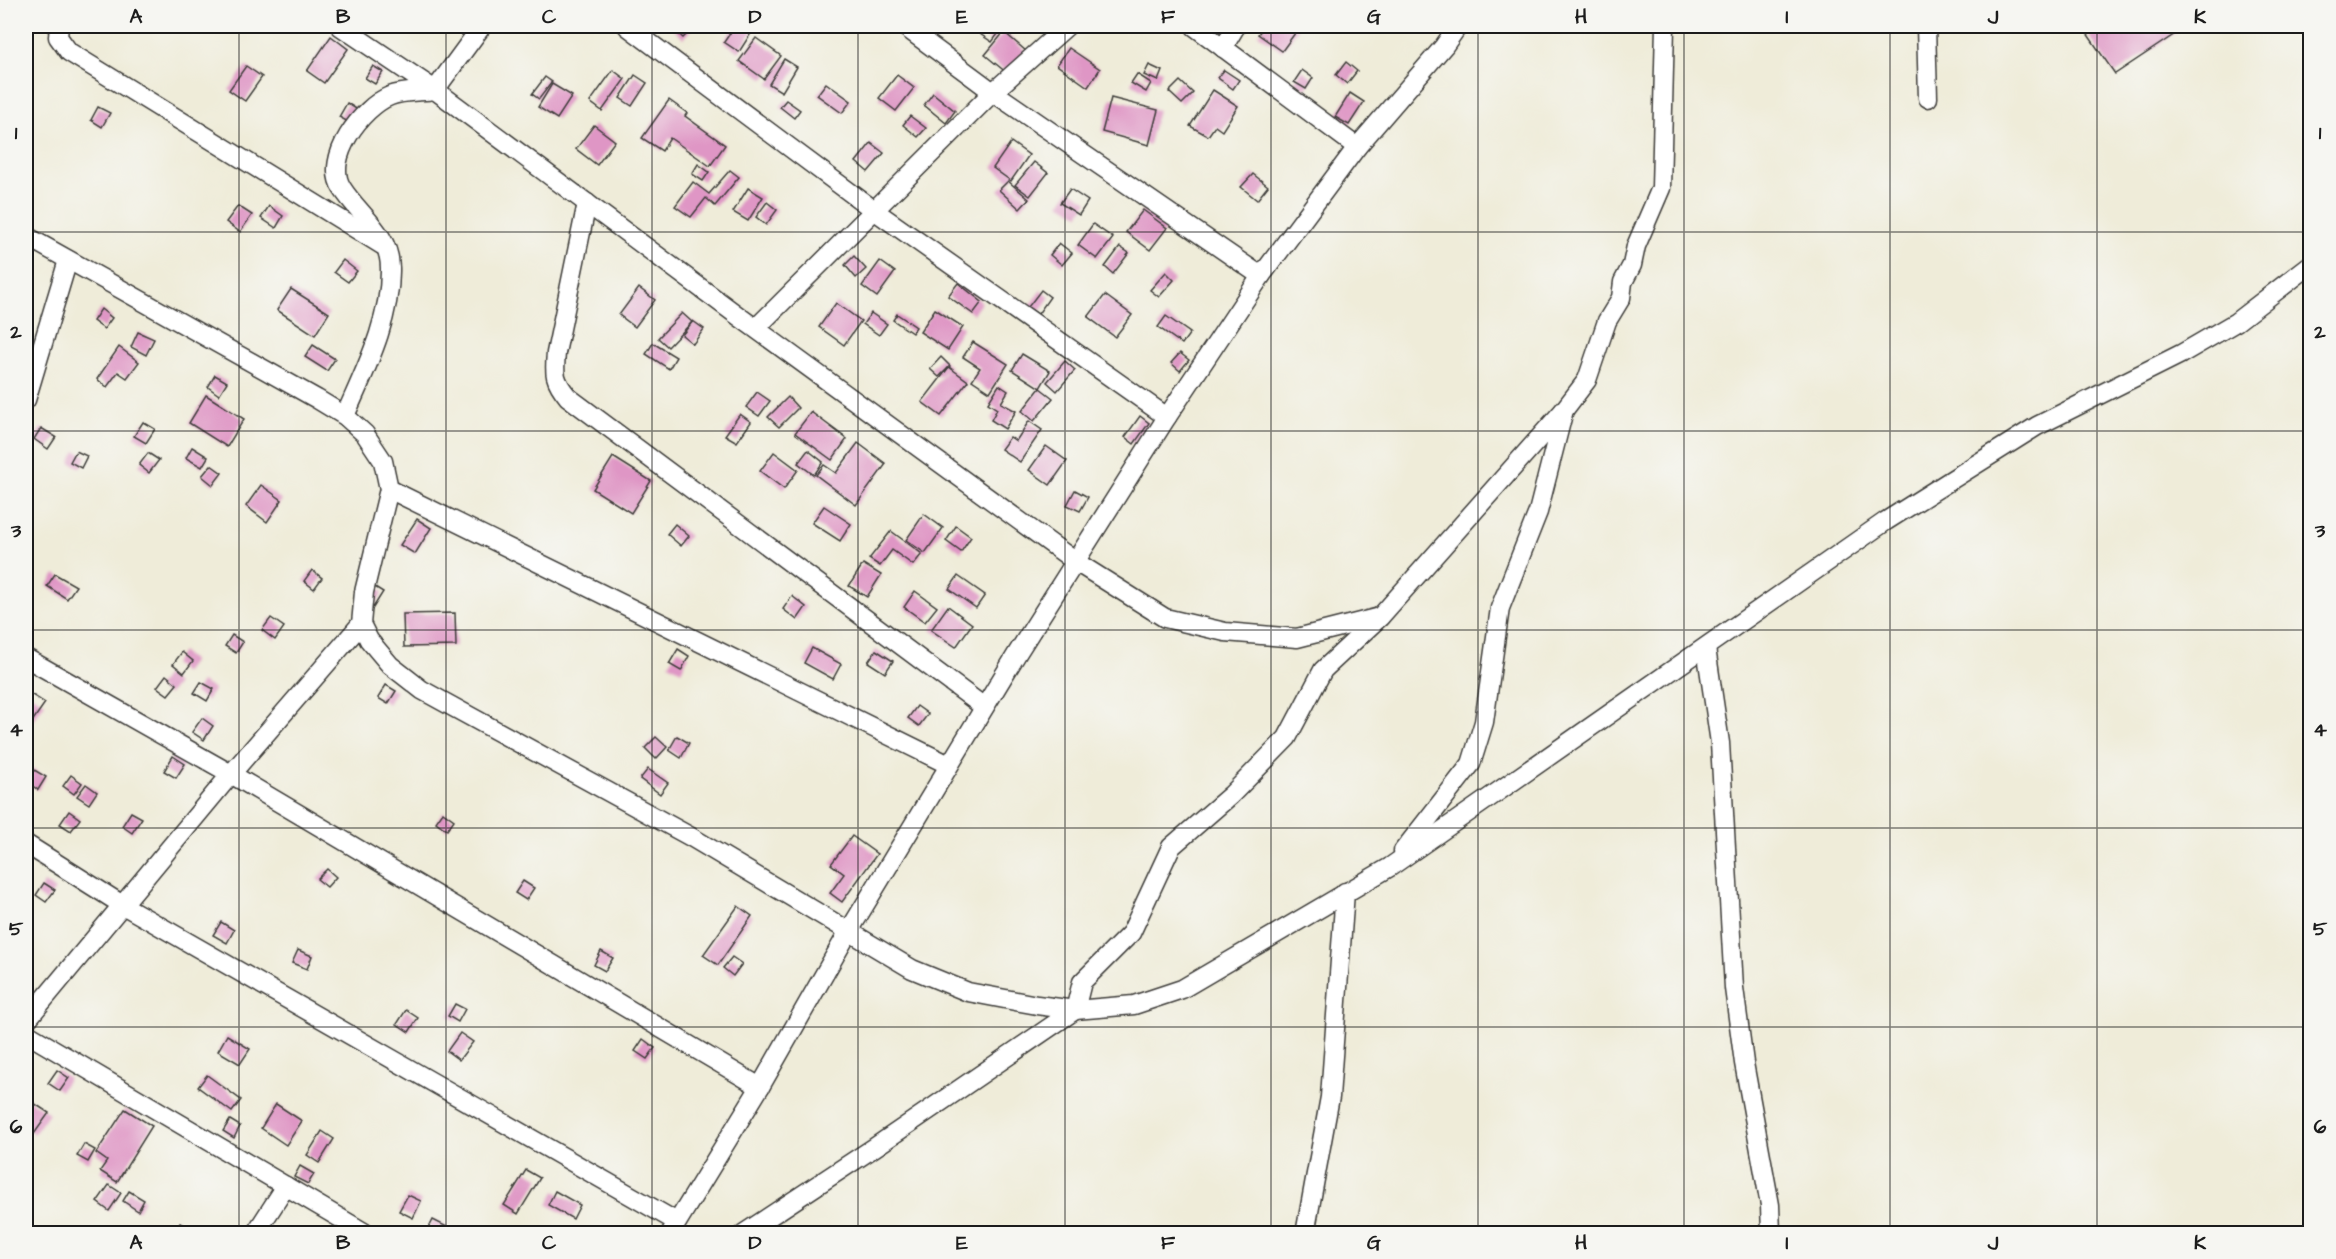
<svg xmlns="http://www.w3.org/2000/svg" width="2336" height="1259" font-family="'Architects Daughter',sans-serif">
<style>
.building{fill:#df96c5}
.lines{fill:none;stroke-linecap:round;stroke-linejoin:round}
.street-casing{stroke:#3c3b38;stroke-width:21}
.street{stroke:#fff;stroke-width:18}
.grid{fill:none;stroke:#1c1c1c;stroke-width:1.5;stroke-opacity:0.55}
.neatline{fill:none;stroke:#1c1c1c;stroke-width:2}
.grid-label{font-size:20px;text-anchor:middle;font-weight:bold;fill:#1c1c1c}
</style>
<rect width="100%" height="100%" fill="#f6f6f2"/>
<filter id="ink" filterUnits="userSpaceOnUse"><feTurbulence type="fractalNoise" baseFrequency=".0167" numOctaves="2"/><feDisplacementMap in="SourceGraphic" scale="12" xChannelSelector="R" yChannelSelector="G"/><feConvolveMatrix kernelMatrix="1 2 1 2 8 2 1 2 1" color-interpolation-filters="sRGB"/></filter>
<filter id="wash" filterUnits="userSpaceOnUse"><feTurbulence type="fractalNoise" baseFrequency=".008" numOctaves="4" result="noise"/><feDisplacementMap in="SourceGraphic" scale="24" xChannelSelector="R" yChannelSelector="G"/><feGaussianBlur stdDeviation="1.35" result="paint"/><feColorMatrix in="noise" values="0 0 0 0 0 0 0 0 0 0 0 0 0 0 0 0 0 1.4 0 .05"/><feComposite in="paint" operator="in"/></filter>
<g filter="url(#wash)">
<rect width="100%" height="100%" fill="#efecd9"/>
<g id="blocks">
<g class="building">
<polygon points="674,26 695,26 683,38 672,28"/>
<polygon points="735,26 755,27 739,52 724,42"/>
<polygon points="977,26 1004,26 992,42 974,30"/>
<polygon points="1264,26 1292,26 1298,29 1282,51 1258,34"/>
<polygon points="2082,26 2187,26 2115,74"/>
<polygon points="1004,32 1026,51 1007,73 985,55"/>
<polygon points="331,36 348,49 324,83 307,71"/>
<polygon points="756,38 781,56 764,79 739,61"/>
<polygon points="1069,48 1100,69 1088,87 1057,65"/>
<polygon points="784,59 797,67 782,92 769,84"/>
<polygon points="1346,62 1357,71 1347,84 1336,75"/>
<polygon points="1149,65 1162,71 1158,81 1144,75"/>
<polygon points="246,66 262,77 245,101 229,90"/>
<polygon points="373,66 383,72 375,84 365,78"/>
<polygon points="613,70 625,79 602,111 590,102"/>
<polygon points="1224,70 1239,80 1233,89 1218,78"/>
<polygon points="1302,70 1313,78 1306,89 1294,82"/>
<polygon points="1137,74 1151,83 1146,92 1131,83"/>
<polygon points="635,75 647,83 632,106 620,98"/>
<polygon points="897,75 914,88 896,111 879,98"/>
<polygon points="545,77 552,82 539,99 532,94"/>
<polygon points="1180,81 1193,93 1182,104 1169,92"/>
<polygon points="826,83 851,101 842,113 817,95"/>
<polygon points="552,84 572,96 557,119 538,107"/>
<polygon points="1213,90 1238,106 1222,131 1215,126 1208,136 1190,126"/>
<polygon points="933,93 955,111 946,123 924,105"/>
<polygon points="1350,93 1364,102 1349,125 1335,117"/>
<polygon points="1111,98 1158,110 1149,145 1102,132"/>
<polygon points="669,100 687,113 685,116 725,145 710,166 670,138 662,151 642,138"/>
<polygon points="786,100 800,110 794,118 780,107"/>
<polygon points="347,103 361,112 354,125 339,117"/>
<polygon points="98,107 110,113 102,127 91,120"/>
<polygon points="910,116 926,128 918,137 903,125"/>
<polygon points="594,125 615,141 597,165 576,149"/>
<polygon points="1011,142 1029,155 1011,181 993,168"/>
<polygon points="871,143 884,153 868,172 856,162"/>
<polygon points="1034,162 1048,173 1030,196 1015,185"/>
<polygon points="698,164 709,172 703,181 692,174"/>
<polygon points="730,170 739,177 715,206 706,198 691,217 675,206 693,182 709,194"/>
<polygon points="1253,174 1268,186 1257,200 1241,187"/>
<polygon points="1008,181 1029,199 1020,209 999,190"/>
<polygon points="748,188 763,197 748,221 733,212"/>
<polygon points="1070,189 1088,201 1079,215 1060,203"/>
<polygon points="767,202 777,210 766,225 756,217"/>
<polygon points="238,206 252,215 240,232 226,222"/>
<polygon points="269,206 283,216 276,228 261,218"/>
<polygon points="1143,210 1167,228 1150,250 1126,232"/>
<polygon points="1093,224 1113,238 1097,259 1078,245"/>
<polygon points="1059,243 1072,253 1062,265 1050,255"/>
<polygon points="1120,247 1129,253 1113,274 1105,267"/>
<polygon points="854,256 866,269 856,278 845,265"/>
<polygon points="343,260 357,271 348,282 334,272"/>
<polygon points="880,261 895,272 877,297 862,286"/>
<polygon points="1166,272 1174,280 1159,297 1150,290"/>
<polygon points="958,283 982,302 973,314 948,296"/>
<polygon points="639,288 655,300 635,327 619,315"/>
<polygon points="291,289 329,313 315,335 277,310"/>
<polygon points="1041,290 1050,297 1038,314 1028,307"/>
<polygon points="1105,295 1132,315 1115,337 1088,317"/>
<polygon points="836,303 861,321 844,345 819,327"/>
<polygon points="101,309 112,318 104,329 93,321"/>
<polygon points="935,309 963,327 948,350 920,332"/>
<polygon points="682,313 692,322 668,347 658,338"/>
<polygon points="871,313 887,324 879,335 863,324"/>
<polygon points="897,314 916,327 912,333 893,320"/>
<polygon points="1166,316 1190,333 1182,344 1158,327"/>
<polygon points="693,321 704,329 693,344 682,335"/>
<polygon points="138,332 154,339 146,355 131,347"/>
<polygon points="973,342 1008,364 990,392 972,380 980,368 963,357"/>
<polygon points="653,343 676,357 669,369 646,354"/>
<polygon points="313,345 335,359 327,371 305,357"/>
<polygon points="119,347 139,362 127,378 118,372 107,387 97,379"/>
<polygon points="1180,353 1189,360 1180,371 1171,363"/>
<polygon points="1022,354 1050,371 1040,388 1012,370"/>
<polygon points="941,357 950,366 939,377 930,369"/>
<polygon points="1065,361 1075,370 1057,391 1047,382"/>
<polygon points="949,367 968,381 941,416 922,402"/>
<polygon points="215,375 227,382 219,395 208,387"/>
<polygon points="999,385 1008,391 1001,403 1016,411 1005,429 991,420 997,409 988,403"/>
<polygon points="1040,388 1053,398 1034,421 1022,411"/>
<polygon points="757,392 770,401 759,416 746,407"/>
<polygon points="206,395 244,419 227,447 189,423"/>
<polygon points="788,397 798,408 779,427 768,417"/>
<polygon points="811,412 847,439 832,460 795,433"/>
<polygon points="740,414 751,422 737,442 725,435"/>
<polygon points="1140,416 1149,423 1134,444 1125,437"/>
<polygon points="1029,421 1042,430 1020,462 1001,449 1010,437 1016,441"/>
<polygon points="143,422 155,429 146,443 134,436"/>
<polygon points="41,428 56,437 48,449 34,439"/>
<polygon points="858,443 886,464 856,505 816,475 824,465 836,473"/>
<polygon points="1046,446 1067,461 1050,485 1029,470"/>
<polygon points="192,447 208,457 202,467 186,458"/>
<polygon points="808,450 823,462 814,475 798,463"/>
<polygon points="76,451 87,456 81,468 70,462"/>
<polygon points="774,452 798,470 784,489 760,471"/>
<polygon points="148,453 159,460 149,473 139,465"/>
<polygon points="613,457 651,481 631,513 593,489"/>
<polygon points="211,465 222,473 213,485 202,476"/>
<polygon points="261,485 282,500 267,522 246,506"/>
<polygon points="1075,490 1088,497 1080,511 1067,505"/>
<polygon points="824,506 851,524 840,541 812,523"/>
<polygon points="924,514 943,528 925,553 906,540"/>
<polygon points="417,519 431,528 415,554 400,545"/>
<polygon points="675,524 689,536 681,546 667,534"/>
<polygon points="956,526 971,537 961,552 946,541"/>
<polygon points="891,531 922,554 913,565 892,550 880,566 869,559"/>
<polygon points="863,564 881,575 867,597 849,586"/>
<polygon points="312,570 322,578 314,589 304,581"/>
<polygon points="55,574 76,586 67,599 47,586"/>
<polygon points="958,576 985,595 976,608 949,589"/>
<polygon points="367,582 383,592 371,611"/>
<polygon points="915,591 937,607 925,622 904,607"/>
<polygon points="792,596 806,607 797,620 783,609"/>
<polygon points="948,606 972,624 956,647 931,630"/>
<polygon points="455,613 456,646 404,647 403,614"/>
<polygon points="271,618 284,627 275,640 262,630"/>
<polygon points="232,635 243,642 236,653 225,646"/>
<polygon points="812,648 841,664 833,679 804,663"/>
<polygon points="678,649 689,656 681,671 669,664"/>
<polygon points="876,650 893,661 885,673 868,662"/>
<polygon points="182,652 193,661 184,673 173,664"/>
<polygon points="166,675 177,684 168,695 157,687"/>
<polygon points="201,682 214,689 207,701 194,693"/>
<polygon points="386,685 396,691 388,704 378,698"/>
<polygon points="29,693 45,703 29,726 26,723 26,698"/>
<polygon points="917,706 928,714 919,726 908,718"/>
<polygon points="202,718 213,726 204,740 192,732"/>
<polygon points="677,736 689,743 681,758 669,750"/>
<polygon points="656,737 667,747 656,759 645,748"/>
<polygon points="173,756 185,764 176,778 164,771"/>
<polygon points="26,765 46,777 38,790 26,781"/>
<polygon points="648,769 668,783 660,794 640,779"/>
<polygon points="71,775 82,783 74,794 63,786"/>
<polygon points="86,784 97,792 89,804 77,796"/>
<polygon points="69,811 80,819 71,831 60,824"/>
<polygon points="131,812 142,818 132,833 122,826"/>
<polygon points="443,812 454,820 447,830 436,822"/>
<polygon points="852,836 877,854 842,902 830,893 844,874 831,864"/>
<polygon points="327,869 336,877 327,887 317,879"/>
<polygon points="523,881 534,888 526,900 515,893"/>
<polygon points="44,883 55,890 46,902 36,895"/>
<polygon points="738,906 752,916 718,965 703,955"/>
<polygon points="221,922 234,930 227,943 213,935"/>
<polygon points="298,950 312,956 307,969 292,963"/>
<polygon points="601,951 613,958 605,971 594,965"/>
<polygon points="732,957 742,964 733,976 723,968"/>
<polygon points="455,1004 465,1009 458,1022 448,1016"/>
<polygon points="406,1010 418,1018 409,1032 397,1024"/>
<polygon points="460,1033 473,1042 459,1060 447,1051"/>
<polygon points="227,1035 250,1049 240,1064 218,1051"/>
<polygon points="643,1039 655,1048 647,1059 635,1051"/>
<polygon points="57,1070 69,1078 60,1091 48,1083"/>
<polygon points="207,1075 241,1100 232,1112 198,1087"/>
<polygon points="26,1098 49,1113 34,1134 26,1128"/>
<polygon points="276,1104 302,1121 286,1145 261,1128"/>
<polygon points="125,1109 152,1126 117,1182 100,1171 107,1161 96,1153"/>
<polygon points="230,1120 240,1126 234,1138 223,1131"/>
<polygon points="322,1131 334,1139 319,1163 307,1155"/>
<polygon points="84,1144 95,1150 88,1162 77,1156"/>
<polygon points="300,1166 314,1174 308,1184 294,1177"/>
<polygon points="526,1170 540,1178 518,1214 504,1205"/>
<polygon points="109,1185 121,1193 109,1211 97,1202"/>
<polygon points="129,1191 144,1200 138,1211 123,1201"/>
<polygon points="555,1191 580,1205 573,1219 548,1205"/>
<polygon points="408,1195 421,1201 413,1218 399,1211"/>
<polygon points="433,1220 447,1227 443,1234 426,1234"/>
<polygon points="180,1223 198,1234 173,1234"/>
<polygon points="120,1227 134,1234 117,1234"/>
</g>
</g>
</g>
<g filter="url(#ink)">
<use href="#blocks" fill-opacity="0" stroke="#3c3b38" stroke-width="1.5"/>
<g class="lines">
<g class="street-casing">
<g id="street">
<polyline points="59,26 58,37 69,52 382,245"/>
<polyline points="340,26 435,90 741,318 1076,562 1165,618 1225,632 1297,638 1380,617"/>
<polyline points="627,26 875,211 1167,417"/>
<polyline points="904,26 993,92 1261,276"/>
<polyline points="1194,26 1357,147"/>
<polyline points="1926,26 1928,98"/>
<polyline points="1223,48 1236,26"/>
<path d="M587,203L556,353C554,374 554,380 568,397L984,707"/>
<polyline points="26,236 317,399 345,416 365,434 383,461 389,489 364,592 361,624 369,640 390,665 422,690 691,837 912,969 968,992 1037,1005 1075,1010 1134,1005 1182,989 1390,867 1886,521 2037,426 2181,354 2236,322 2310,265"/>
<polyline points="756,328 993,92 1067,26"/>
<polyline points="26,400 68,260"/>
<path d="M345,416C365,370 391,320 390,268C390,234 359,215 342,188C323,159 362,107 390,96C403,91 421,92 435,90L482,26"/>
<polyline points="389,489 949,765"/>
<polyline points="1706,648 1720,743 1734,988 1744,1063 1770,1205 1771,1234"/>
<polyline points="26,658 231,774 760,1087"/>
<polyline points="26,844 121,904 677,1222"/>
<polyline points="1403,851 1471,764 1484,722 1500,608 1538,512 1564,410 1587,380 1607,321 1621,298 1623,282 1632,265 1636,246 1661,188 1665,26"/>
<polyline points="26,1021 231,774 361,624"/>
<polyline points="26,1033 367,1234"/>
<polyline points="255,1234 286,1186"/>
<polyline points="670,1234 760,1087 849,931 1018,652 1167,417 1261,276 1357,147 1444,46 1458,26"/>
<polyline points="743,1234 875,1147 1075,1010 1082,982 1131,933 1171,847 1231,795 1287,738 1323,670 1380,617 1564,410"/>
<polyline points="1305,1234 1330,1097 1345,892"/>
</g>
</g>
<use href="#street" class="street"/>
</g>
</g>
<path class="grid" d="M239,26V1234M446,26V1234M652,26V1234M858,26V1234M1065,26V1234M1271,26V1234M1478,26V1234M1684,26V1234M1890,26V1234M2097,26V1234M26,232H2310M26,431H2310M26,630H2310M26,828H2310M26,1027H2310"/>
<rect width="2336" height="1259" fill="none" stroke="#f6f6f2" stroke-width="66"/>
<rect x="33" y="33" width="2270" height="1193" class="neatline"/>
<g class="grid-label">
<text x="136" y="23">A</text>
<text x="343" y="23">B</text>
<text x="549" y="23">C</text>
<text x="755" y="23">D</text>
<text x="962" y="23">E</text>
<text x="1168" y="23">F</text>
<text x="1374" y="23">G</text>
<text x="1581" y="23">H</text>
<text x="1787" y="23">I</text>
<text x="1993" y="23">J</text>
<text x="2200" y="23">K</text>
<text x="16" y="139">1</text>
<text x="2320" y="139">1</text>
<text x="16" y="338">2</text>
<text x="2320" y="338">2</text>
<text x="16" y="537">3</text>
<text x="2320" y="537">3</text>
<text x="16" y="736">4</text>
<text x="2320" y="736">4</text>
<text x="16" y="935">5</text>
<text x="2320" y="935">5</text>
<text x="16" y="1133">6</text>
<text x="2320" y="1133">6</text>
<text x="136" y="1249">A</text>
<text x="343" y="1249">B</text>
<text x="549" y="1249">C</text>
<text x="755" y="1249">D</text>
<text x="962" y="1249">E</text>
<text x="1168" y="1249">F</text>
<text x="1374" y="1249">G</text>
<text x="1581" y="1249">H</text>
<text x="1787" y="1249">I</text>
<text x="1993" y="1249">J</text>
<text x="2200" y="1249">K</text>
</g>
</svg>
